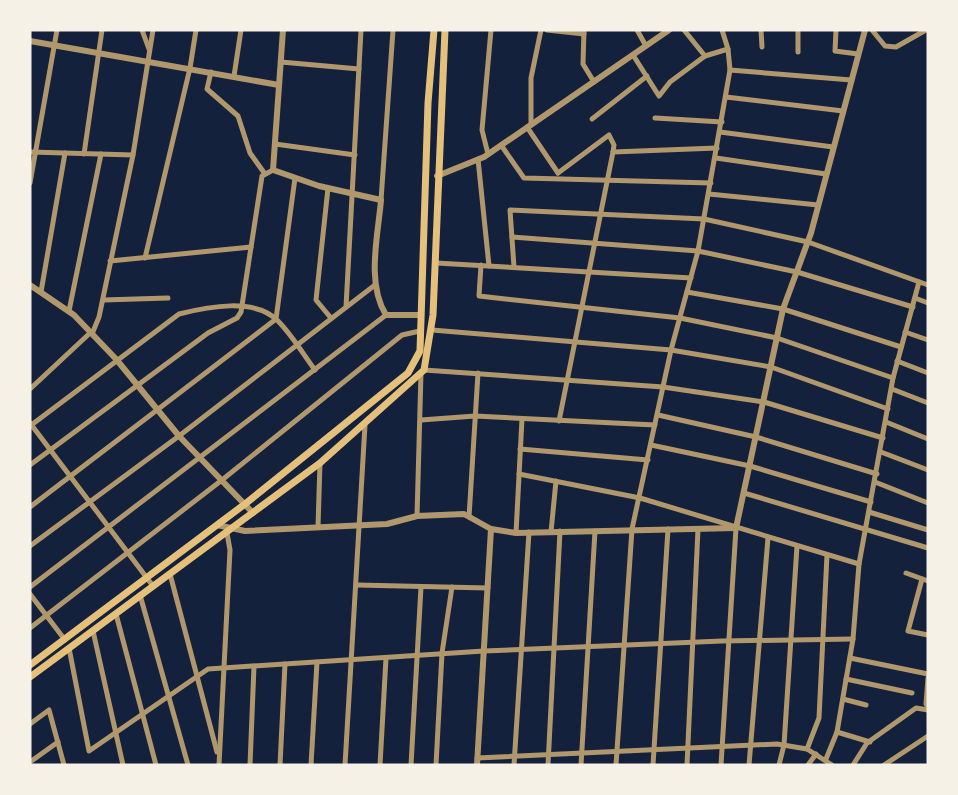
<svg xmlns="http://www.w3.org/2000/svg" width="958" height="795" font-family="Inter,sans-serif">
<style>
.lines{fill:none;stroke-linecap:round;stroke-linejoin:round}
.minor{stroke:#b1986c;stroke-width:5}
.tertiary{stroke:#b1986c;stroke-width:6}
.secondary{stroke:#e5c07b;stroke-width:7}
</style>
<rect width="100%" height="100%" fill="#14213d"/>
<g class="lines">
<g class="minor">
<polyline points="142,30 149,49"/>
<polyline points="547,30 584,34"/>
<polyline points="584,30 583,64 594,82"/>
<polyline points="637,30 646,46"/>
<polyline points="722,30 728,49"/>
<polyline points="761,30 762,47"/>
<polyline points="798,30 798,52"/>
<polyline points="836,30 835,51 858,54"/>
<polyline points="872,30 885,46 896,47 926,30"/>
<polyline points="633,55 659,96 670,82 705,56 684,30"/>
<polyline points="281,62 359,69"/>
<polyline points="730,70 851,80"/>
<polyline points="211,72 207,89 238,116 250,153 265,174"/>
<polyline points="234,76 241,30"/>
<polyline points="726,97 843,111"/>
<polyline points="655,118 722,122"/>
<polyline points="592,119 647,76"/>
<polyline points="531,125 531,78 541,30"/>
<polyline points="527,127 558,173"/>
<polyline points="720,132 833,147"/>
<polyline points="275,144 355,155"/>
<polyline points="501,145 524,178 711,183"/>
<polyline points="30,152 133,155"/>
<polyline points="613,152 717,148"/>
<polyline points="84,154 102,30"/>
<polyline points="488,154 482,130 491,30"/>
<polyline points="716,158 826,174"/>
<polyline points="478,159 489,266"/>
<polyline points="558,173 609,135 614,145 613,152 559,421"/>
<polyline points="30,183 57,30"/>
<polyline points="328,188 316,300 331,318"/>
<polyline points="709,194 818,205"/>
<polyline points="381,200 393,30"/>
<polyline points="512,237 698,251 797,272 913,307"/>
<polyline points="145,258 190,68 196,30"/>
<polyline points="110,261 251,247"/>
<polyline points="436,263 691,278"/>
<polyline points="481,265 479,296 680,318 777,338 893,378"/>
<polyline points="514,267 510,210 704,219 808,242 928,285"/>
<polyline points="41,292 65,153"/>
<polyline points="687,292 783,309 901,347"/>
<polyline points="915,298 928,303"/>
<polyline points="103,300 168,298"/>
<polyline points="346,307 361,30"/>
<polyline points="69,311 101,154"/>
<polyline points="432,330 671,350 771,367 888,409"/>
<polyline points="905,332 928,340"/>
<polyline points="92,334 99,317 133,155 153,30"/>
<polyline points="897,361 928,373"/>
<polyline points="424,370 663,387 764,402 883,438"/>
<polyline points="30,389 90,333"/>
<polyline points="892,389 928,403"/>
<polyline points="658,415 756,437 877,474"/>
<polyline points="421,420 475,416 655,425"/>
<polyline points="886,422 928,439"/>
<polyline points="30,423 153,586"/>
<path d="M30,426L179,314C207,307 255,297 278,321C292,335 303,354 315,370"/>
<polyline points="651,445 750,466 871,502"/>
<polyline points="520,449 648,460"/>
<polyline points="881,452 928,470"/>
<polyline points="30,465 208,333 237,318 241,312 262,176 273,170"/>
<polyline points="519,474 640,498 859,564"/>
<polyline points="875,482 928,503"/>
<polyline points="744,493 928,548"/>
<polyline points="30,507 276,319 295,178"/>
<polyline points="869,512 928,530"/>
<polyline points="417,516 421,373"/>
<polyline points="469,517 478,373"/>
<polyline points="318,527 320,463"/>
<polyline points="551,532 556,481"/>
<polyline points="516,533 522,419"/>
<polyline points="30,546 179,436 375,285"/>
<polyline points="906,573 928,581"/>
<polyline points="170,574 217,752"/>
<polyline points="922,579 908,631 928,635"/>
<polyline points="357,585 488,588"/>
<polyline points="30,587 386,315"/>
<polyline points="30,594 65,640"/>
<polyline points="140,595 188,765"/>
<polyline points="116,614 156,765"/>
<polyline points="30,628 222,480 402,335 420,331"/>
<polyline points="93,631 123,765"/>
<polyline points="69,648 89,751 208,669 484,651 722,641 853,639"/>
<polyline points="850,658 928,674"/>
<polyline points="928,678 926,704 928,707"/>
<polyline points="846,679 912,693"/>
<polyline points="843,699 866,705"/>
<polyline points="30,724 49,710 64,765"/>
<polyline points="837,732 870,742"/>
<polyline points="807,749 819,718 827,555"/>
<polyline points="477,758 777,744 807,749 832,765"/>
<polyline points="826,759 837,732 853,639 859,564 893,378 919,282"/>
<polyline points="30,762 58,742"/>
<polyline points="219,765 230,550 227,533"/>
<polyline points="250,765 254,666"/>
<polyline points="280,765 285,664"/>
<polyline points="311,765 317,662"/>
<polyline points="345,765 365,425"/>
<polyline points="380,765 386,658"/>
<polyline points="411,765 421,587"/>
<polyline points="436,765 442,653 452,587"/>
<polyline points="514,765 529,532"/>
<polyline points="548,765 560,531"/>
<polyline points="581,765 595,531"/>
<polyline points="616,765 632,529 671,350 698,251 730,70 728,49 705,56"/>
<polyline points="653,765 668,529"/>
<polyline points="687,765 698,529"/>
<polyline points="721,765 736,528"/>
<polyline points="749,765 768,538"/>
<polyline points="779,765 784,745 797,546"/>
<polyline points="808,765 816,754"/>
<polyline points="853,765 867,743 916,708 928,710"/>
<polyline points="884,765 928,736"/>
</g>
<g class="tertiary">
<path d="M283,30L273,170L319,186L381,200C378,236 366,283 386,315H421"/>
<polyline points="30,41 279,85"/>
<polyline points="437,176 484,157 669,30"/>
<polyline points="30,285 74,315 116,359 179,436 253,513"/>
<polyline points="217,525 245,531 387,524 417,516 464,514 491,529 477,765"/>
<polyline points="491,529 516,533 736,528 783,309 811,233 865,30"/>
</g>
<g class="secondary">
<polyline points="30,665 245,504 408,373 420,351 428,103 434,30"/>
<polyline points="30,677 320,463 424,370 433,315 445,30"/>
</g>
</g>
<rect width="958" height="795" fill="none" stroke="#f6f1e7" stroke-width="63"/>
</svg>
